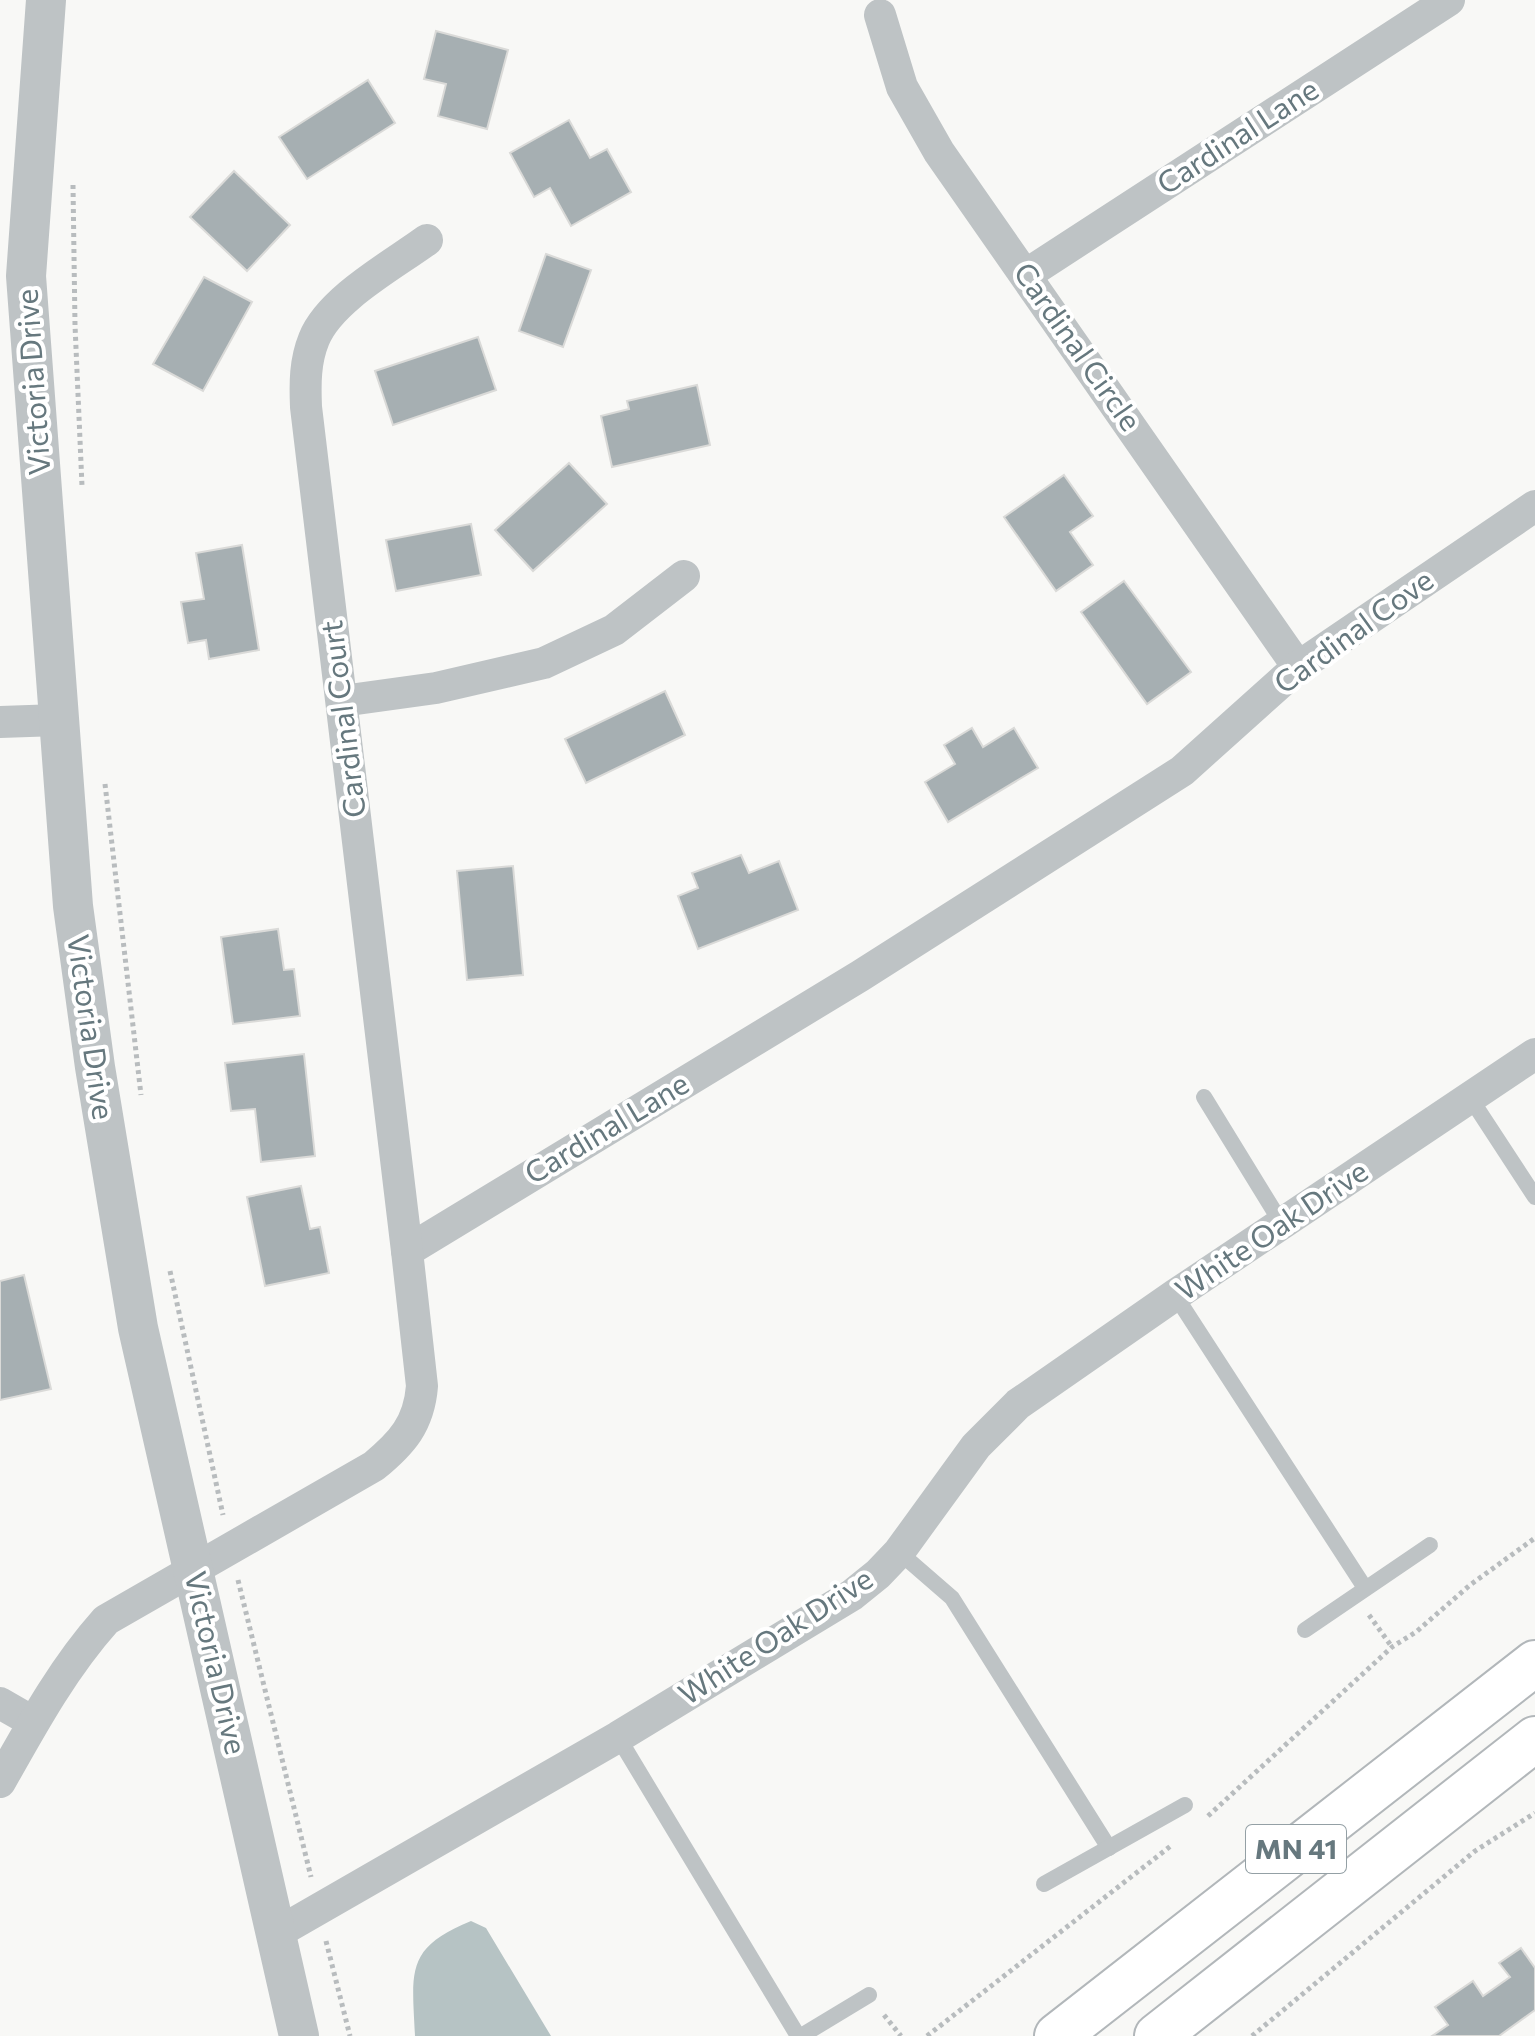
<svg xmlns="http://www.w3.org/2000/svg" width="1535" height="2036" font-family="Commissioner,sans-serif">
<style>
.water{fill:#b6c3c4}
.building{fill:#a6afb2;stroke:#dadad8;stroke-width:2}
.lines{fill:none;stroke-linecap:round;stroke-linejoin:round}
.primary-casing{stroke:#b2b7ba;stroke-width:48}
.path{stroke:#b8bcbe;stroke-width:5;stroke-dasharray:4 4;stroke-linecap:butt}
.service{stroke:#bec3c5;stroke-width:16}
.minor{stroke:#bec3c5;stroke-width:32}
.tertiary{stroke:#bec3c5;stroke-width:40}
.primary{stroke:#fff;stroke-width:44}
.labels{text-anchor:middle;stroke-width:8;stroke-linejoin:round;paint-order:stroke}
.shield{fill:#fff;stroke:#94a0a5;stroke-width:2}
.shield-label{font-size:28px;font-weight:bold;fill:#66787e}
.street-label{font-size:30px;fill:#66787e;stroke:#fff}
</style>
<rect width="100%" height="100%" fill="#f8f8f6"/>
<path class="water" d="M471,1921L486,1928L551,2036H415C412,1971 405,1948 471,1921Z"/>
<g class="building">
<polygon points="436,31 508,50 487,129 438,116 446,84 424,79"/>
<polygon points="368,80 395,123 307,179 279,137"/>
<polygon points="569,120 590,158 607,149 631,192 571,226 550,188 534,197 510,153"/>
<polygon points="234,171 290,225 247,271 190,217"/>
<polygon points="546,254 591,270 563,347 519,331"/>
<polygon points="204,277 252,302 203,391 153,364"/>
<polygon points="478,337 496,390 393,425 375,371"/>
<polygon points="697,385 710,445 612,467 601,416 629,409 627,401"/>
<polygon points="569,463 607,504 533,571 495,530"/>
<polygon points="1064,475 1093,516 1070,532 1093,565 1056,591 1004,517"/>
<polygon points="471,524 481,575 396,591 386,540"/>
<polygon points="242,545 259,650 209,659 206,640 188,643 181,602 204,599 196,553"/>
<polygon points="1124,581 1191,672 1147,704 1081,612"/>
<polygon points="665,691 685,735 586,783 565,739"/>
<polygon points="972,728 983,747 1014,728 1038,768 948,822 925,782 955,764 944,745"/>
<polygon points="741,855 749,873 779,861 798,910 698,949 678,896 698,888 692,873"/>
<polygon points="513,866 523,975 467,980 457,871"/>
<polygon points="278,929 284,970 294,969 300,1016 233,1024 221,937"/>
<polygon points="304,1054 315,1156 261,1162 255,1109 231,1111 225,1063"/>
<polygon points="301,1186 310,1229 320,1227 329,1273 265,1286 247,1197"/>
<polygon points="24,1275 51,1389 0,1400 0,1281"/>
<polygon points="1521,1948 1535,1968 1535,2010 1499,2036 1432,2036 1448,2025 1435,2007 1473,1981 1483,1996 1510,1977 1499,1963"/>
</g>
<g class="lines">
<g class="primary-casing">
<g id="primary">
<polyline points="1057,2036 1535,1663"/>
<polyline points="1157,2036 1535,1739"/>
</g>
</g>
<g class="path">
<polyline points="73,185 75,325 82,486"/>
<polyline points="105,784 141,1095"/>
<polyline points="170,1271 223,1515"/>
<polyline points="238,1580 311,1877"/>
<polyline points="1369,1615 1392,1647"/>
<polyline points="1208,1816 1392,1647 1416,1632 1470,1585 1535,1538"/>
<polyline points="326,1941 350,2036"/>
<polyline points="884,2015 901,2036"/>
<polyline points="927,2036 1172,1845"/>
<polyline points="1252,2036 1475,1851 1535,1813"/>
</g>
<g class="service">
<polyline points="1204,1097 1282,1224"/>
<polyline points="1471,1099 1535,1197"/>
<polyline points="1175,1295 1365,1588"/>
<polyline points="899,1552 952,1598 1109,1848"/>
<polyline points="1305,1630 1430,1545"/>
<polyline points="618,1737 798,2036"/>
<polyline points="1044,1884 1185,1805"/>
<polyline points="801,2036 869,1995"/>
</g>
<g class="minor">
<polyline points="880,15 902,87 939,152 1298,667"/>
<polyline points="1027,274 1449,0"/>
<polyline points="342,701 436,688 544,663 614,630 684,576"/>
<polyline points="0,722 58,720"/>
<polyline points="407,1251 860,976 1182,771 1298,667 1535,506"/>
<polyline points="0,1703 33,1722"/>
<path d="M0,1782C32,1725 63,1668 106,1620L374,1466C402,1443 419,1424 422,1386L407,1251L306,407C305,383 305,361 314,339C330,299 393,265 427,240"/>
<polyline points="277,1933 618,1737 852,1595 878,1574 899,1552 976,1446 1018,1404 1175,1295 1535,1054"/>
</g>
<polyline class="tertiary" points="46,0 26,276 73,906 95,1067 138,1328 299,2036"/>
<use href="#primary" class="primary"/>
</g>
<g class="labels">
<rect class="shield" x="1246" y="1825" width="100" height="48" rx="6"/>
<g class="shield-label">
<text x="1296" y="1859">MN 41</text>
</g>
<g class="street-label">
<text transform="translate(1238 137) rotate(-33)" y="10">Cardinal Lane</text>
<text transform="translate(1077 347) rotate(55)" y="10">Cardinal Circle</text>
<text transform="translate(34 382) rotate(-94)" y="10">Victoria Drive</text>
<text transform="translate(1354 632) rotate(-36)" y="10">Cardinal Cove</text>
<text transform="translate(344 719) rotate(-97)" y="10">Cardinal Court</text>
<text transform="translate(90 1027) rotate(82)" y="10">Victoria Drive</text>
<text transform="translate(607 1129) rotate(-31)" y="10">Cardinal Lane</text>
<text transform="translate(1272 1231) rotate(-34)" y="10">White Oak Drive</text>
<text transform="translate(776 1637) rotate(-33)" y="10">White Oak Drive</text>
<text transform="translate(215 1663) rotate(77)" y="10">Victoria Drive</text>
</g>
</g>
</svg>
